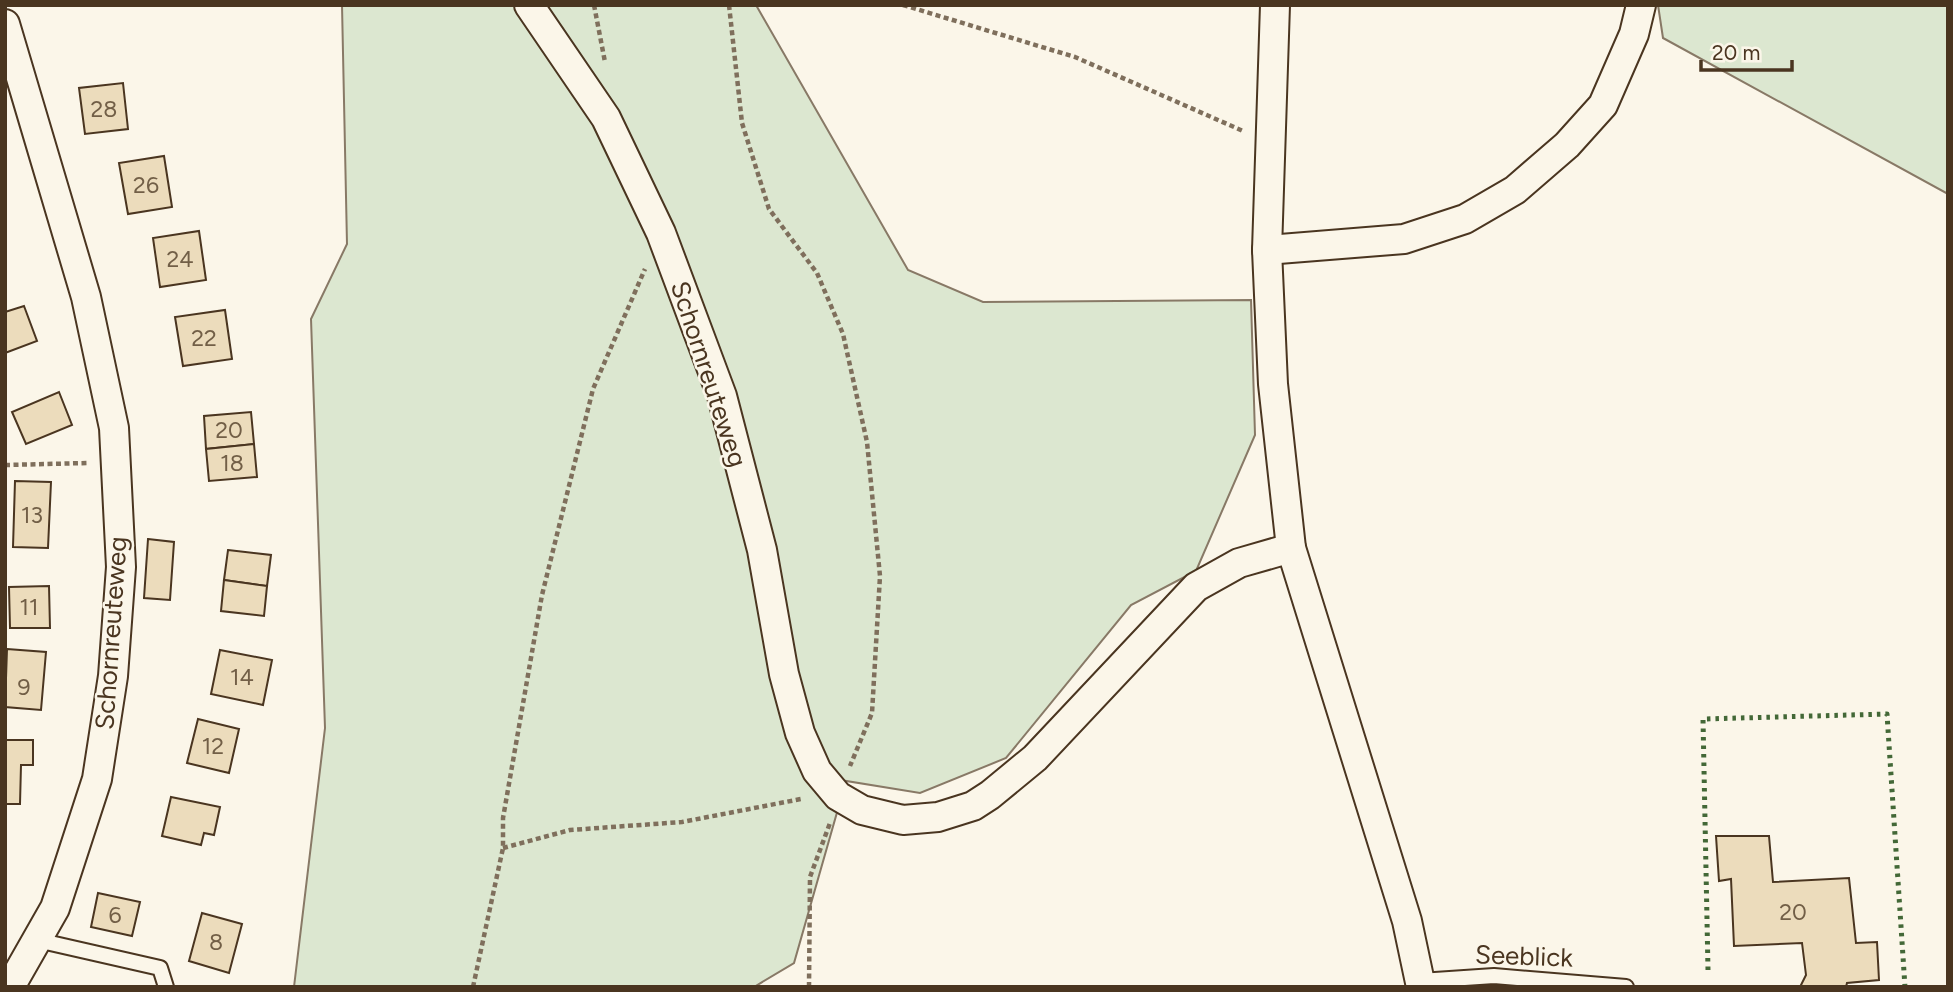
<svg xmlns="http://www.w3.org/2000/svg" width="1953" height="992" font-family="Figtree,sans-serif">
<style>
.green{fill:#dce7d0;stroke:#887966;stroke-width:2}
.building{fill:#ecdcbc;stroke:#4a3520;stroke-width:2}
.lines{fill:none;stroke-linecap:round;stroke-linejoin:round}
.service-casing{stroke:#4a3520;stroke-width:18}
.minor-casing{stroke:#4a3520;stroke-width:32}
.path{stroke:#7f6f5c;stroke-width:4.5;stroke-dasharray:5 3.5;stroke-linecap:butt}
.service{stroke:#fbf6e9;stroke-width:14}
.minor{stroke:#fbf6e9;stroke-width:28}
.hedge{stroke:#436837;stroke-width:5;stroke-dasharray:3.5 5;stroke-linecap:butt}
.labels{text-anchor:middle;stroke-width:5;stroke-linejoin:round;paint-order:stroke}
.number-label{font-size:23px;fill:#725f47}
.street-label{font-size:26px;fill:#4a3520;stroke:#fbf6e9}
</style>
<rect width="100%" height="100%" fill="#fbf6e9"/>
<g class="green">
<polygon points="342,5 756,5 908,270 983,302 1251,300 1255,435 1196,571 1131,605 1006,758 920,793 846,781 794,963 754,987 294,987 325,728 311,319 347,244"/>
<polygon points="1658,5 1948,5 1948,194 1663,38"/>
</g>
<g class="building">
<polygon points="123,83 128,129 85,134 79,88"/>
<polygon points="164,156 172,207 128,214 119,163"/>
<polygon points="199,231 206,280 160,287 153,238"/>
<polygon points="24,306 37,341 5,353 5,312"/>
<polygon points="225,310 232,359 183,366 175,317"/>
<polygon points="59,392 72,425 26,444 12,412"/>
<polygon points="251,412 254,444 206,449 204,416"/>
<polygon points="254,444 257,477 209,481 206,449"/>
<polygon points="15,481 51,482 48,548 13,547"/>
<polygon points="148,539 174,542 170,600 144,598"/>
<polygon points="228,550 271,555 267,586 224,580"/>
<polygon points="224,580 267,586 264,616 221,611"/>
<polygon points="49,586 50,628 10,628 9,587"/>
<polygon points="7,649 46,652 41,710 5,707"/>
<polygon points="220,650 272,660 263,705 211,694"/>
<polygon points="198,719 239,729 229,773 187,763"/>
<polygon points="5,740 33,740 33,765 21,765 20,804 5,804"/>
<polygon points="171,797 220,807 214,835 204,833 201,845 162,836"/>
<polygon points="1716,836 1769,836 1773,882 1849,878 1856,943 1877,942 1879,980 1847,983 1846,987 1800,987 1806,975 1802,943 1734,946 1731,879 1719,881"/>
<polygon points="98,893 140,902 132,936 91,927"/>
<polygon points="202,913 242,924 229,973 189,961"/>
</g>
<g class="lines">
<g class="service-casing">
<g id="service">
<polyline points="37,940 160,968 166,987"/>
<polyline points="1420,981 1494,976 1626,987"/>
</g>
</g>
<g class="minor-casing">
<g id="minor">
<polyline points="529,5 606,118 661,233 722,396 762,550 784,674 800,733 817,771 838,796 862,810 903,820 938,817 973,806 990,795 1035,758 1196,587 1239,563 1291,548"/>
<polyline points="1275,5 1267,250 1273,384 1291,548 1407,921 1421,987"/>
<polyline points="5,24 86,297 114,428 121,567 113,676 97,779 55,908 10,987"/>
<polyline points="1267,250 1404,239 1465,219 1515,190 1567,145 1603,105 1634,34 1641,5"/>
</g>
</g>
<g class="path">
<polyline points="594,5 605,62"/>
<polyline points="729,5 742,123 769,209 817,273 843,334 867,442 880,576 872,713 850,766"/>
<polyline points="903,5 1075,57 1243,131"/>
<polyline points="5,465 88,463"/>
<polyline points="503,848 570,830 682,822 801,799 802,796"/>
<polyline points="473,987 503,848 503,818 542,595 593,389 645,269"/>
<polyline points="809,987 810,877 830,823"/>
</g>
<use href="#service" class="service"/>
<use href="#minor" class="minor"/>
<polyline class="hedge" points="1708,970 1703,719 1887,714 1905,987"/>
</g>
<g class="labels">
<g class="number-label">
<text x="104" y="117">28</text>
<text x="146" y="193">26</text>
<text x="180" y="267">24</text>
<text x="204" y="346">22</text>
<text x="229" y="438">20</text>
<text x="232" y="471">18</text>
<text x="32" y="523">13</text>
<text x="29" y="615">11</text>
<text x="242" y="685">14</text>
<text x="24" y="695">9</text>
<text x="213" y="754">12</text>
<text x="1793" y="920">20</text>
<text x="115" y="923">6</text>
<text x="216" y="950">8</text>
</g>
<g class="street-label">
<text transform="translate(709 374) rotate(72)" y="9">Schornreuteweg</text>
<text transform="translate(111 633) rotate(-86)" y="9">Schornreuteweg</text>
<text transform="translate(1524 956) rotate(2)" y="9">Seeblick</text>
</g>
</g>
<rect width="1953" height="992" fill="none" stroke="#4a3520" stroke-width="14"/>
<path d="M1701 60v10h91v-10" fill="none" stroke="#4a3520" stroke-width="3.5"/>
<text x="1712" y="60" font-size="21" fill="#4a3520" stroke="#fbf6e9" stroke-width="5" paint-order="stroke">20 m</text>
</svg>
